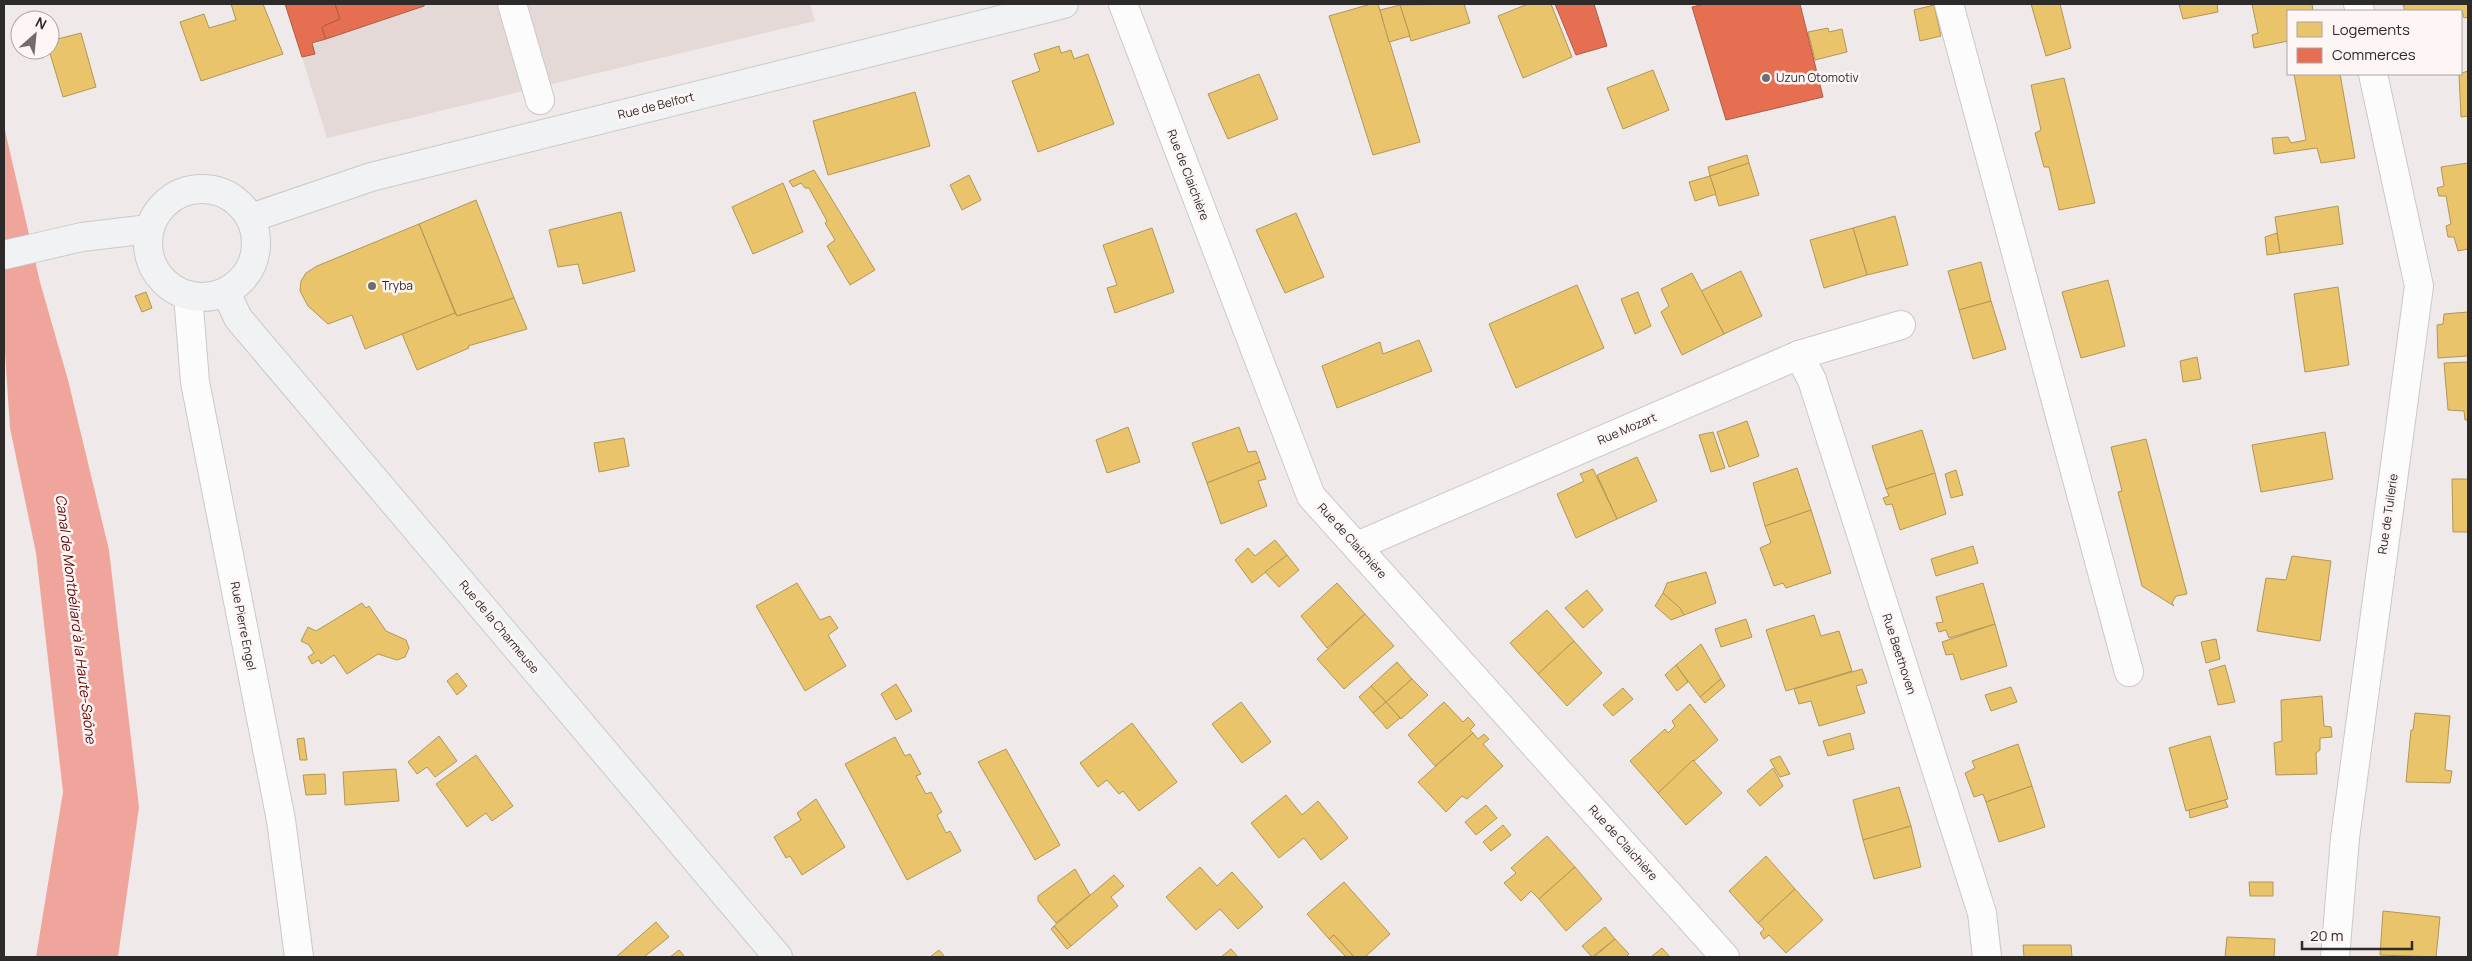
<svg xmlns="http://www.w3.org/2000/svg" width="2472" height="961" font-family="Manrope,sans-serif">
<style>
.built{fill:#e4d9d7}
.water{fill:#efa59b}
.homes{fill:#e9c46a;stroke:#b19657}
.shops{fill:#e76f51;stroke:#af5a45}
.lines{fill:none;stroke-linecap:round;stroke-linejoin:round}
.minor-casing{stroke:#ccc8c8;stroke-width:30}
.major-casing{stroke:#cbc9c8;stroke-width:30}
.minor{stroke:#fdfcfc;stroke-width:28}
.major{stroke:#f0f2f4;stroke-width:28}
.poi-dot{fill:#716d6d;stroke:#fef6f5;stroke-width:2}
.labels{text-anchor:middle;stroke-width:5;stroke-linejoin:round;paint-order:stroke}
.poi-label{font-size:12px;fill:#2d2a2a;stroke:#fef6f5;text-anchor:start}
.street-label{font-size:12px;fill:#2d2a2a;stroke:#fef6f5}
.water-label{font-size:14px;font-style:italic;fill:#620002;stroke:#fef6f5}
</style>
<rect width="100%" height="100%" fill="#efeae9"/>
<polygon class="built" points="335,4 810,4 815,21 327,138 302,57 315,54 312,46 326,39 340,19"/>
<polygon class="water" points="4,126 40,282 68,380 109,550 139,807 118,957 36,957 63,792 36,553 10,428 4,337"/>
<g class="homes">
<polygon points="231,4 263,4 283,54 201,81 180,22 204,14 209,28 236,20"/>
<polygon points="1371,4 1378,4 1420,142 1373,155 1329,16"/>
<polygon points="1464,4 1470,23 1411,41 1400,5"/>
<polygon points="1528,4 1551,4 1572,57 1523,78 1498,16"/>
<polygon points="2031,4 2060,4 2071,48 2046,56"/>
<polygon points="2179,4 2217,4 2218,12 2183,19"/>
<polygon points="2252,4 2312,4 2313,11 2288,11 2288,41 2254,48 2252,35 2258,33"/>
<polygon points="2403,4 2468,4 2468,17 2464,18 2462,11 2405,11"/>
<polygon points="1400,5 1410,36 1389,42 1380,10"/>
<polygon points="1934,5 1941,36 1920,41 1914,10"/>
<polygon points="1828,28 1829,32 1842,29 1847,52 1815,60 1808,32"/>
<polygon points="81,33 96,87 63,97 49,50 50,41"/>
<polygon points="1059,46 1061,53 1071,50 1074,59 1088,54 1114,124 1038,152 1012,81 1040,71 1034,54"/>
<polygon points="1653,70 1669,110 1623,129 1607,88"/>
<polygon points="2468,71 2468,116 2461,117 2459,74"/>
<polygon points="1259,74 1278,119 1228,139 1208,94"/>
<polygon points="2294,74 2340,74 2355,158 2321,163 2317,148 2274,154 2272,138 2288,137 2291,143 2306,140"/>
<polygon points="2064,78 2095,203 2059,210 2049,167 2044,167 2035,133 2041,130 2031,85"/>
<polygon points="915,92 930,146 828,175 813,121"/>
<polygon points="1747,155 1749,163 1710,176 1708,167"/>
<polygon points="1749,163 1759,195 1719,206 1710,176"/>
<polygon points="2468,163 2468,249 2458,251 2454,237 2448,237 2446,226 2451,224 2446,196 2439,196 2437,188 2444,186 2441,167"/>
<polygon points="814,170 875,270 850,285 827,246 835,240 825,223 827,221 809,188 805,188 801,183 793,187 789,181"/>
<polygon points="969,175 981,200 962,210 950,185"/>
<polygon points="1710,176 1716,194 1695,201 1689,182"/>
<polygon points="783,183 803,232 753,254 732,207"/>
<polygon points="476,200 514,298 457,316 419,224"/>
<polygon points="2338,206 2343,244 2280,253 2275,217"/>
<polygon points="621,212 635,271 583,284 578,264 558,267 549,230"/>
<polygon points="1296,213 1324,277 1285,293 1256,230"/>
<polygon points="1895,216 1908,265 1867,275 1853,228"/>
<polygon points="419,224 455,313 365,349 352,315 328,324 308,306 300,291 301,281 306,273 317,266"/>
<polygon points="1152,228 1174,292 1115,313 1107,288 1117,285 1103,245"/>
<polygon points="1853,228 1867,275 1824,288 1810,240"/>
<polygon points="2277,233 2280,253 2267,255 2265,237"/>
<polygon points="1981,262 1991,301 1959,310 1948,271"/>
<polygon points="1741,271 1762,316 1724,334 1701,291"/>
<polygon points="1692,273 1724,334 1682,355 1661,312 1669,306 1661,289"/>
<polygon points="2108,280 2125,346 2081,358 2062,292"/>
<polygon points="1577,285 1604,348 1516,388 1489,324"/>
<polygon points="2338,287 2349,365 2305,372 2294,294"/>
<polygon points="146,292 152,308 142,312 135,296"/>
<polygon points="1638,292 1651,326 1635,334 1621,299"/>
<polygon points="514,298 527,329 468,346 469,348 417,370 402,334 455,313 457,316"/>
<polygon points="1991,301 2006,349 1973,359 1959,310"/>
<polygon points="2468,312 2468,356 2438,358 2437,325 2443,324 2444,314"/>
<polygon points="1419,340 1432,371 1337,408 1322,366 1380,342 1383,354"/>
<polygon points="2197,357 2201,379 2183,382 2180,361"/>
<polygon points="2468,362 2468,420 2465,420 2464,411 2448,410 2444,363"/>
<polygon points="1747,421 1759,456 1729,467 1717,432"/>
<polygon points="1128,427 1140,462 1107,473 1096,440"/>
<polygon points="1239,427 1248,452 1256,451 1260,462 1207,483 1192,443"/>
<polygon points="1922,430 1935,473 1886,489 1872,446"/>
<polygon points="1713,432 1725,468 1711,472 1699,435"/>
<polygon points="2325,432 2333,479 2261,492 2252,445"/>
<polygon points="624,438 629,466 599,472 594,443"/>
<polygon points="2146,439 2187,594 2176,596 2172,603 2174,606 2142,586 2118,492 2122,491 2111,447"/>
<polygon points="1637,457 1657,501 1617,519 1597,475"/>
<polygon points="1260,462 1266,479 1258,481 1267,506 1221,524 1207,483"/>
<polygon points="1797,468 1811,510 1765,526 1753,483"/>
<polygon points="1593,469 1617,519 1576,538 1557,494 1584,481 1580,474"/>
<polygon points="1956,470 1963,495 1951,498 1945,474"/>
<polygon points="1935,473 1946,514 1900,530 1892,504 1886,505 1883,498 1889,496 1886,489"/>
<polygon points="2452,479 2468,479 2468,532 2453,532"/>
<polygon points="1811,510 1831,573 1786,588 1783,583 1774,586 1760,548 1771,543 1765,526"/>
<polygon points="1275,540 1287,555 1252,583 1235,560 1248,548 1255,556"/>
<polygon points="1973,546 1978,563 1936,576 1931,559"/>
<polygon points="1287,555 1299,570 1279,587 1265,572"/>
<polygon points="2292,556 2331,561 2320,641 2257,631 2266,578 2286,580"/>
<polygon points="1706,572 1716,603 1684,615 1663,593 1667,583"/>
<polygon points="797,583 820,620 830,616 838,628 828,635 846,666 805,691 756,606"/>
<polygon points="1337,583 1365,614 1327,648 1301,616"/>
<polygon points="1983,583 1995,624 1949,638 1946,630 1939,632 1936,623 1943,622 1936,597"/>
<polygon points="1587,590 1603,610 1583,628 1565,608"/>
<polygon points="1663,593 1680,608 1684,615 1671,620 1655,606"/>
<polygon points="362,603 366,608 369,606 386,631 406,640 409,648 405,657 397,660 378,654 347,674 334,655 321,664 319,660 312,664 308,657 314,653 309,645 301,641 308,627 316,631"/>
<polygon points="1547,610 1574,641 1538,674 1510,643"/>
<polygon points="1365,614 1394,646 1344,689 1317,659"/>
<polygon points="1814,615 1821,636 1839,631 1852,671 1786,691 1766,630"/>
<polygon points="1746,619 1752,637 1721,647 1715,629"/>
<polygon points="1995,624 2007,666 1961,680 1953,654 1946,655 1942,642"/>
<polygon points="2216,639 2220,659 2206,663 2201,642"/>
<polygon points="1574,641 1602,673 1567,706 1538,674"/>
<polygon points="1701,644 1721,679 1700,697 1676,665"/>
<polygon points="1397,662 1412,679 1386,702 1371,686"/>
<polygon points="1676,665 1688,682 1677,691 1665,675"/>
<polygon points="2225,665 2235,702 2218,705 2209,670"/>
<polygon points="1862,669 1867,683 1856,686 1865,713 1819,726 1811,701 1799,704 1794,689"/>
<polygon points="457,673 467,686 457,695 447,681"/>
<polygon points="1412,679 1428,695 1401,719 1386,702"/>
<polygon points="1721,679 1725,686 1705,703 1700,697"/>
<polygon points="896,684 912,711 896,720 881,694"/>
<polygon points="1371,686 1386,702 1373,713 1359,697"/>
<polygon points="2011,687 2017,702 1991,711 1985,695"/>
<polygon points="1623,688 1633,699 1613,716 1603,705"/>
<polygon points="2322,696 2324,726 2331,727 2332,737 2320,738 2320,750 2316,753 2317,774 2276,775 2274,743 2282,741 2281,700"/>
<polygon points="1241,702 1271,742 1242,763 1212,724"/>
<polygon points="1386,702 1400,718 1387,729 1373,713"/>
<polygon points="1444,702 1463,722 1468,717 1475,725 1470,730 1473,733 1435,766 1408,735"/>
<polygon points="1690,704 1718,740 1658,793 1630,761 1665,729 1668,733 1675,726 1672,721"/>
<polygon points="2415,713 2450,716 2445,770 2452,771 2450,783 2406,782 2411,730 2413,730"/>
<polygon points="1132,723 1177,782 1139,811 1123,791 1119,794 1107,780 1098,787 1080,763"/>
<polygon points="1473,733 1478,739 1484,734 1489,739 1483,744 1503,766 1467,799 1462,796 1446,812 1418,782"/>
<polygon points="1850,733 1854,749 1828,756 1823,741"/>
<polygon points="439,736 457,761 435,777 427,767 417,774 408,762"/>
<polygon points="2210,736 2228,799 2186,811 2169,748"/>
<polygon points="895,737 905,756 910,754 921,774 916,776 926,794 931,792 942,812 937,815 946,833 950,831 961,851 907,880 845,764"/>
<polygon points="304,738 307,760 300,760 297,739"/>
<polygon points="2018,744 2032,786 1986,802 1983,794 1974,797 1965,773 1975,768 1972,761"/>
<polygon points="1006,749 1060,845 1035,860 978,762"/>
<polygon points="476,755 513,806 492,821 486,813 467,827 436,784"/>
<polygon points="1780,756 1790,774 1780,777 1770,760"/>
<polygon points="1693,760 1722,793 1686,825 1658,793"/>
<polygon points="1773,768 1783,786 1760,806 1747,791"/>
<polygon points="396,769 399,801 345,805 343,772"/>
<polygon points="325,774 326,794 306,795 303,775"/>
<polygon points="2032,786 2045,827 1999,842 1986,802"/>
<polygon points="1899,787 1911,826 1863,840 1853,800"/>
<polygon points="1286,795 1302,815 1318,801 1348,838 1321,860 1304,838 1279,858 1251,823"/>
<polygon points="816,799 845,847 802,875 790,856 786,858 774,837 801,820 797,813"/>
<polygon points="2225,800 2228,807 2190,818 2189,810"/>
<polygon points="1486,805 1497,818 1476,835 1465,822"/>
<polygon points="1503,825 1511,835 1491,851 1483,842"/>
<polygon points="1911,826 1921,867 1874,879 1863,840"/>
<polygon points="1547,836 1575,867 1539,899 1531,891 1521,901 1504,883 1516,873 1511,868"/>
<polygon points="1766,856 1795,889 1758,923 1729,891"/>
<polygon points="1200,867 1217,886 1232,872 1263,907 1238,929 1220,909 1196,930 1166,897"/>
<polygon points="1575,867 1602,899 1566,931 1539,899"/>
<polygon points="1075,869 1090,895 1056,923 1038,901 1038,896"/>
<polygon points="1114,875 1124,886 1111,897 1118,906 1071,946 1054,926"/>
<polygon points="1344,882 1390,934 1365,957 1354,957 1334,935 1329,939 1307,914"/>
<polygon points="2249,882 2273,882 2273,896 2250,896"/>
<polygon points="1795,889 1823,920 1786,953 1769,935 1764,939 1760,933 1764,929 1758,923"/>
<polygon points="2383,911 2440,917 2436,957 2380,955"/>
<polygon points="656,922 669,937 644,957 616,957"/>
<polygon points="1054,926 1071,946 1067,949 1051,929"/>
<polygon points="1605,927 1615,939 1592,957 1582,946"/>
<polygon points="1334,935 1354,957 1346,957 1329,939"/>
<polygon points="2227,937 2275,939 2274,957 2225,957"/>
<polygon points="1615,939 1629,954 1626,957 1594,957"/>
<polygon points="2023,945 2071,945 2072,957 2024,957"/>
<polygon points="1662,948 1670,957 1651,957"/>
<polygon points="1231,949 1238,957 1221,957"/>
<polygon points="679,950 685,957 670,957"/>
<polygon points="939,950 945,957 930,957"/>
</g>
<g class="shops">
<polygon points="285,4 335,4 340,19 324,26 322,28 326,39 312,43 315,54 302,57"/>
<polygon points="335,4 425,4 424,6 326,39 322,28 324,26 340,19"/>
<polygon points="1555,4 1594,4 1607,46 1576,55"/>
<polygon points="1704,4 1800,4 1823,97 1726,120 1692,7"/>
</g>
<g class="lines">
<g class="minor-casing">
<g id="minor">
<polyline points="512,4 540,100"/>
<polyline points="1123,4 1311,496 1725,957"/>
<polyline points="1949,4 2129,672"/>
<polyline points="2358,4 2360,11"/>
<polyline points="188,295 195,382 281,820 299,957"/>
<polyline points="1799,355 1812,380 1982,913 1987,957"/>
<polyline points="1357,546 1799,355 1901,325"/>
<polyline points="2335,957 2345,838 2419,286 2373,74"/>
</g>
</g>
<g class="major-casing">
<g id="major">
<circle cx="202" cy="243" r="54"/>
<polyline points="251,218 371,177 1064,4"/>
<polyline points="4,255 82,237 149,229"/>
<polyline points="226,292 238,318 778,957"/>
</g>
</g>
<use href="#minor" class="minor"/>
<use href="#major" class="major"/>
</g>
<g class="poi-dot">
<circle cx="1766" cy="78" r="5"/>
<circle cx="372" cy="286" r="5"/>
</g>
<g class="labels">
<g class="poi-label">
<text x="1776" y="82">Uzun Otomotiv</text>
<text x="382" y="290">Tryba</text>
</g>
<g class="street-label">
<text transform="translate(656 106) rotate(-14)" y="4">Rue de Belfort</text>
<text transform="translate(1188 175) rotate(69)" y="4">Rue de Claichière</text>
<text transform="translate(1627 429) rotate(-23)" y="4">Rue Mozart</text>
<text transform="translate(2388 514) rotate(-82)" y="4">Rue de Tuilerie</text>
<text transform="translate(1352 541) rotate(48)" y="4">Rue de Claichière</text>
<text transform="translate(243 626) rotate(79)" y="4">Rue Pierre Engel</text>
<text transform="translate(499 627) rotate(50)" y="4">Rue de la Charmeuse</text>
<text transform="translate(1899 654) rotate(72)" y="4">Rue Beethoven</text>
<text transform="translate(1623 843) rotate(48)" y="4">Rue de Claichière</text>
</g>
<g class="water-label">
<text transform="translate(76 619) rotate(83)" y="5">Canal de Montbéliard à la Haute-Saône</text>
</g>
</g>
<rect width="2472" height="961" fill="none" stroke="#2d2a2a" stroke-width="10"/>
<rect x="2287" y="10" width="175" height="65" fill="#fef6f5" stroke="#aaa4a4"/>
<rect x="2297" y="22" width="25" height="15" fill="#e9c46a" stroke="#aaa4a4"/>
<text x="2332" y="35" font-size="15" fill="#2d2a2a">Logements</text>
<rect x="2297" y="48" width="25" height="15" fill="#e76f51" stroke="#aaa4a4"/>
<text x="2332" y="60" font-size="15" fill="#2d2a2a">Commerces</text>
<g transform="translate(35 35) rotate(27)"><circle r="24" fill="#fef6f5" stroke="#aaa4a4"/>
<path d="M0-4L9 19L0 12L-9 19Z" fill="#716d6d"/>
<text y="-8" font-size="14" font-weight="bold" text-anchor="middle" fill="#2d2a2a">N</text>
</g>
<path d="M2302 941v8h110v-8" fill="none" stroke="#2d2a2a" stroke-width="2.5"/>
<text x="2310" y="941" font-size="15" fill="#2d2a2a" stroke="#fef6f5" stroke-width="4" paint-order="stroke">20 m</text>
</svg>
